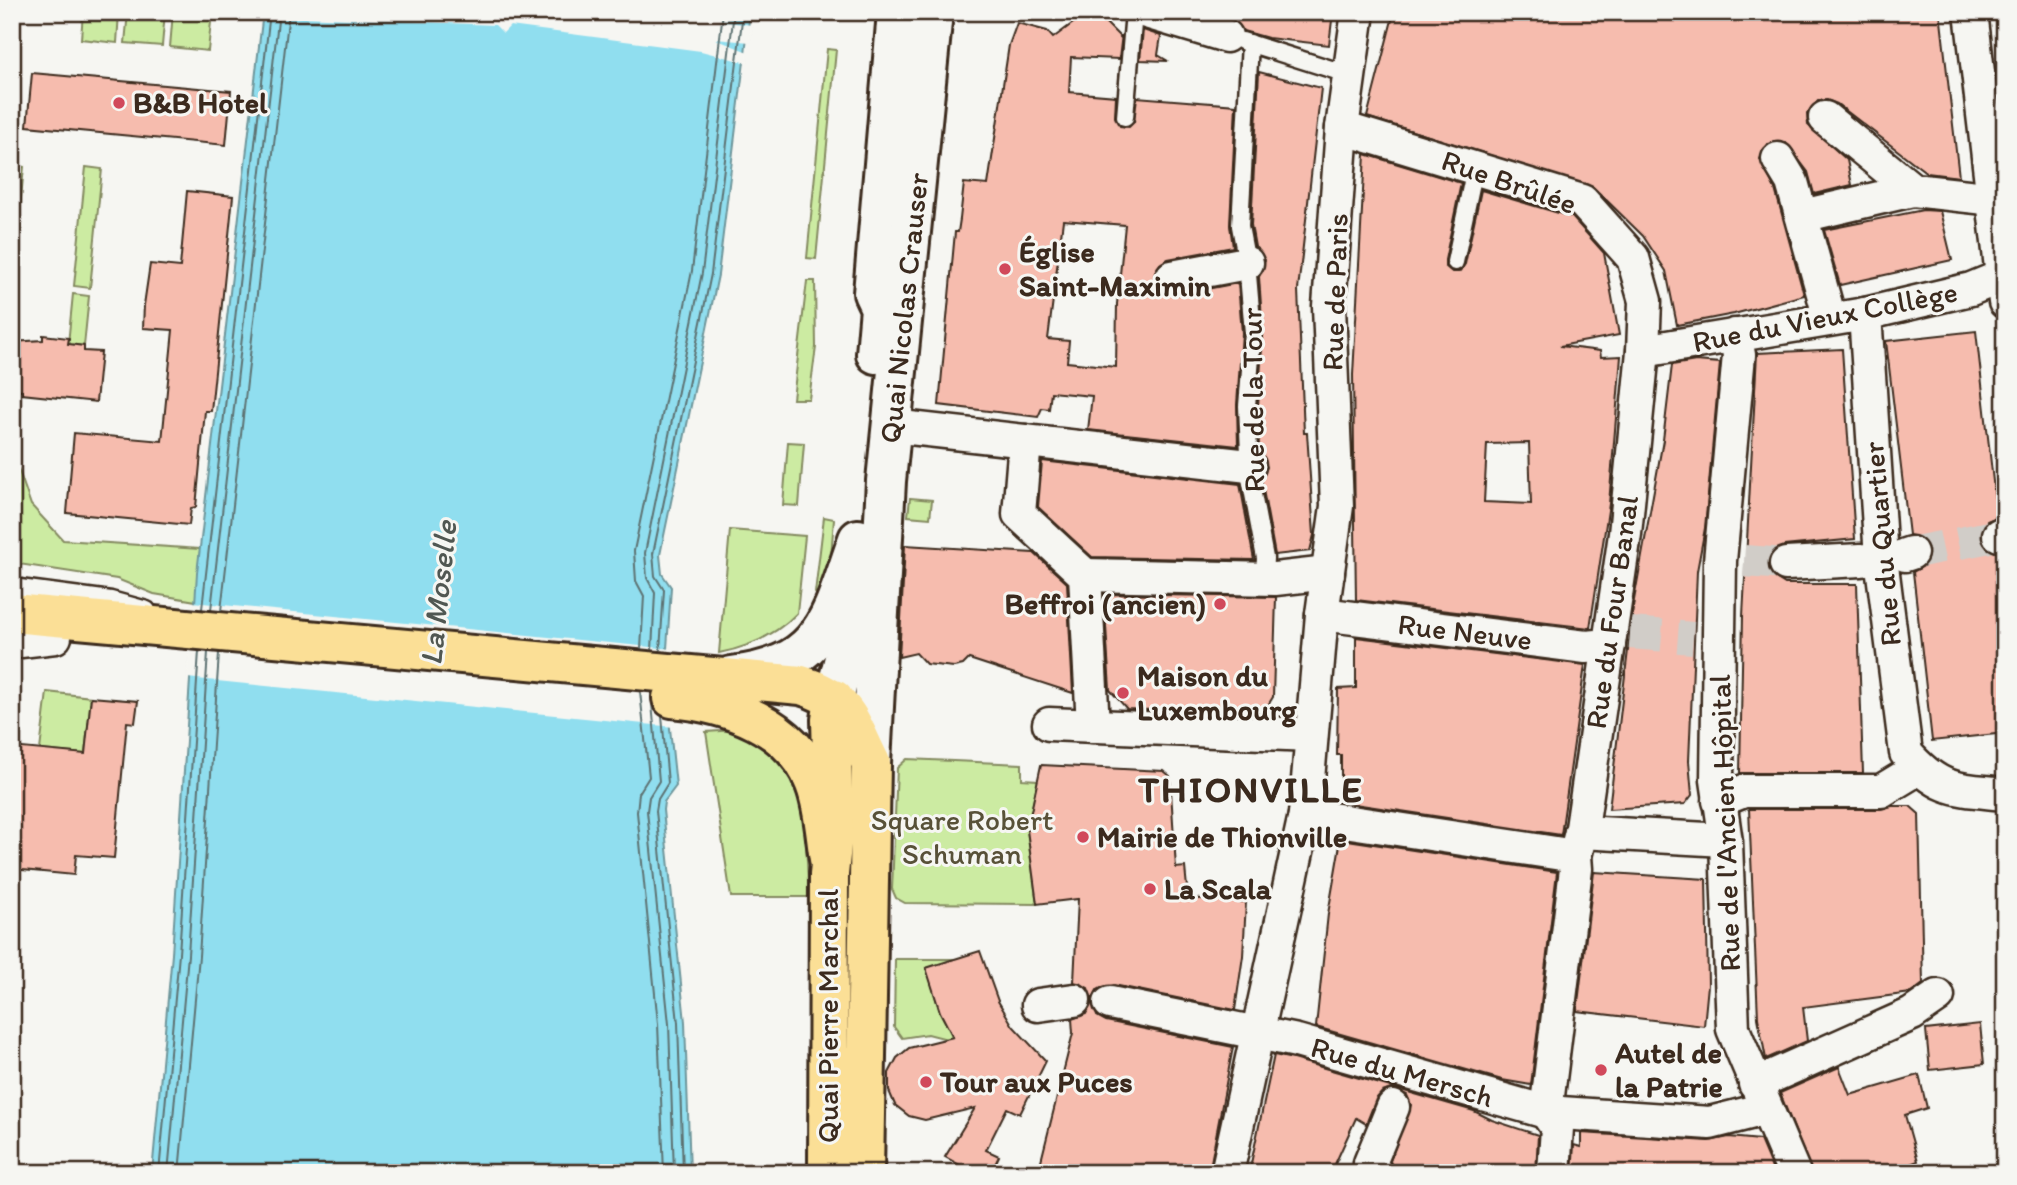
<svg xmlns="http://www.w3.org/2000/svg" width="2017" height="1185" font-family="Itim,sans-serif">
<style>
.green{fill:#cceba2;stroke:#848a60;stroke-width:2}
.water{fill:#90deef;stroke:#6e969b;stroke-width:2}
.pier{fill:#f6f6f2}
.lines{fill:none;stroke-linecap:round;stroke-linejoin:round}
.shore{stroke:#5d7272;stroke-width:2}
.building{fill:#f6bcae;stroke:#3b2a1e;stroke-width:2;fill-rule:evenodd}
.street-tunnel{stroke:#d1cdc8;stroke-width:32;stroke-dasharray:32 16;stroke-linecap:butt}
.lane-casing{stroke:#3b2a1e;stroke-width:21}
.street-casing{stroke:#3b2a1e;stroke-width:37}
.secondary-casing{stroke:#3b2a1e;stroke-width:44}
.primary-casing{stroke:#3b2a1e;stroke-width:44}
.lane{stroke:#f6f6f2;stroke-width:16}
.street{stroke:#f6f6f2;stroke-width:32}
.secondary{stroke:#f6f6f2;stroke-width:38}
.primary{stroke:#fbdf96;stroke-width:38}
.poi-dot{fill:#d1495b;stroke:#f6f6f2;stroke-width:2.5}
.labels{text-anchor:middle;stroke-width:6;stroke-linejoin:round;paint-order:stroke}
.poi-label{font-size:30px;font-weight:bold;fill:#3b2a1e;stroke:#f6f6f2;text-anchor:start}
.street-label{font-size:30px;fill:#3b2a1e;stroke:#f6f6f2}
.park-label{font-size:30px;fill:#585138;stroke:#f6f6f2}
.water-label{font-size:32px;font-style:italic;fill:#505752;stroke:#f6f6f2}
.district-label{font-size:37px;font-weight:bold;letter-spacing:2px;fill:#3b2a1e;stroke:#f6f6f2}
</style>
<rect width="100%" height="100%" fill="#f6f6f2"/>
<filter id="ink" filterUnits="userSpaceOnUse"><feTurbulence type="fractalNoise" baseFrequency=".0143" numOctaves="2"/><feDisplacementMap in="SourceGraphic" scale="14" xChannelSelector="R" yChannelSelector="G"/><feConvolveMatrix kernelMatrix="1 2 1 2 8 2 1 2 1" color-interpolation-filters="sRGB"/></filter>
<g filter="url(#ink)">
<g class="green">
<polygon points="83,12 119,12 117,43 81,39"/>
<polygon points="128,12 165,12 162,46 125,43"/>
<polygon points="173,12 212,12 208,51 170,47"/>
<polygon points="827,49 836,50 816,259 807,258"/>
<polygon points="14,166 24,167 13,280 12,179"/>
<polygon points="86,167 102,169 90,288 74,286"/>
<polygon points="807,281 815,281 816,347 809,399 793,399"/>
<polygon points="73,294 89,296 84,346 68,344"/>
<polygon points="788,442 804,443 799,506 783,505"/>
<polygon points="12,451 31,505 63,540 200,549 196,601 154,594 117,579 12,563"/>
<polygon points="910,498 932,500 930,518 908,516"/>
<polygon points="824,517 834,519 830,569 818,596 815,593"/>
<path d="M730,530L805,536L797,613C775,636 749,647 719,653Z"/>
<polygon points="47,692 91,697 85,754 40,750"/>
<path d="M735,730C752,742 779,755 790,774C808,804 806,862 809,897H731L706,732Z"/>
<polygon points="907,759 1022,764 1022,779 1038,780 1027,830 1037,904 905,903 896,898 892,889 897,768"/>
<polygon points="895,959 958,959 927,969 940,1012 955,1041 928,1034 902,1038 894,1027"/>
</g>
<polygon class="water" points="263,12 750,12 718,275 660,555 662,574 671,587 665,680 676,786 664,802 663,810 685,1022 690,1173 152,1173 172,954 197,573"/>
<g class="pier">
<polygon points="260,12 753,12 753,16 718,21 752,25 750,42 715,39 748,52 747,63 701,51 510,26 503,33 495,25 303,17 259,22"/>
<polygon points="192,602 671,649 669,680 674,727 187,678"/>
</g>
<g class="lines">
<g class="shore">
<polyline points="202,609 270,12"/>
<polyline points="211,610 279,12"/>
<polyline points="221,611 289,12"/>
<polyline points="641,649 644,596 636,581 634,551 692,271 723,12"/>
<polyline points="652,650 655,593 647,578 645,553 702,273 734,12"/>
<polyline points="660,651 664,590 655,576 653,554 711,274 743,12"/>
<polyline points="640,691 649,777 639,793 637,812 658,1024 664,1173"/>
<polyline points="651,692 659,781 649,797 647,811 669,1024 674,1173"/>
<polyline points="662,716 668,783 658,799 656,811 678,1023 683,1173"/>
<polyline points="159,1173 179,954 199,651"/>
<polyline points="168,1173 188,955 208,652"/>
<polyline points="179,1173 199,956 219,653"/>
</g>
</g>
<g class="building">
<path d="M1088,12H1095L1121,38L1122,34L1119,59L1071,57L1069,92L1116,96L1115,117L1120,126L1129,127L1134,122L1137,97L1236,105L1230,225L1233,247L1168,259L1160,264L1154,280L1159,289L1175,295L1238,283L1242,333L1237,405L1238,446L1088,430L1092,396L1051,392L1049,409L1042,408L1038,417L939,405L955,232H958L960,219L964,183L988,185L1009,45L1017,23L1047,31L1053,38ZM1063,220L1125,225L1117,304L1116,367L1067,362L1069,341L1048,339Z"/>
<polygon points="1211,12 1333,12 1329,45 1268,38 1243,31 1232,19"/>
<polygon points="1394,12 1940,12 1959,177 1927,173 1837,104 1827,100 1818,101 1807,114 1808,125 1847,160 1852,185 1814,194 1808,172 1786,143 1768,144 1760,159 1775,189 1804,295 1734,314 1677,325 1666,271 1643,236 1593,187 1367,117"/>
<polygon points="1143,30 1161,36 1158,55 1168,61 1140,60"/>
<polygon points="1259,72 1321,88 1298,290 1304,433 1307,433 1314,535 1310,551 1275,555 1261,479 1267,467 1259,451 1258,406 1263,334 1259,277 1265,260 1255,247 1251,225"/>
<polygon points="32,73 231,91 226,145 27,126"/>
<path d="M1365,154L1461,183L1445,260V266L1452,272H1459L1465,264L1481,190L1572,217L1604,253L1619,335L1560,346L1600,351L1601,357L1621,356L1609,504L1590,628L1356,600L1353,375ZM1529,443L1531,504L1484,502L1487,444Z"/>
<polygon points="187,191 233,196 211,411 205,411 196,507 191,508 189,525 67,513 74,433 162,441 173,330 143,328 144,305 150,264 180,267"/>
<polygon points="1923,210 1940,211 1952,260 1840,285 1824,230"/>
<polygon points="1976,331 1997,517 1987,521 1981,537 1985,547 2001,553 2005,587 2005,733 1932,741 1913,572 1925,565 1929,548 1923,539 1909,535 1886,341"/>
<polygon points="43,335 69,338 68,344 84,346 84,351 101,352 96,402 22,394 22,390 12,389 12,342 43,340"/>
<polygon points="1842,349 1855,539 1784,546 1770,555 1768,564 1771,575 1785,584 1857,584 1863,773 1740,773 1743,616 1757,353"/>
<polygon points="1696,361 1720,363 1705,528 1697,571 1689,761 1692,795 1685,804 1609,809 1634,600 1663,440 1672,365"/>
<polygon points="1042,461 1240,484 1254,560 1092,557 1038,507"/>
<polygon points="905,545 1034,553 1067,583 1073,693 969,659 963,665 954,667 926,664 916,653 899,657"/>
<polygon points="1104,594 1276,597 1273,697 1265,710 1251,714 1127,709 1110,690"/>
<polygon points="1356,637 1585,665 1561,835 1341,802 1341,755 1337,755 1338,689 1356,688"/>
<polygon points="91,697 138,701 135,723 127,722 114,858 76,855 74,875 12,869 12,747 85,754"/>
<polygon points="1041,765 1164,771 1170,776 1176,868 1185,867 1188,898 1246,902 1243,956 1235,1010 1114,985 1097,990 1092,1000 1088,988 1074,982 1078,899 1037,904 1027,830"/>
<polygon points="1892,806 1910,806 1919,814 1923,984 1911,993 1803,1007 1807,1041 1766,1059 1758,1018 1749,809 1881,809"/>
<polygon points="1341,839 1557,872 1531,1085 1502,1080 1316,1027 1328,914"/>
<polygon points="1594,872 1706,879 1708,985 1704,1026 1577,1011"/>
<polygon points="980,951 998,1001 1013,1026 1046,1061 1020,1114 1007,1108 986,1150 999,1156 991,1173 974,1173 945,1157 975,1108 925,1120 909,1116 895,1105 889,1091 889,1073 897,1058 909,1048 953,1037 940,1012 926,968"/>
<polygon points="1092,1000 1097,1016 1106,1021 1233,1047 1209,1173 1038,1173 1073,1033 1072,1019 1086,1014"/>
<polygon points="1980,1024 1984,1064 1930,1070 1926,1030"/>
<polygon points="1274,1055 1293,1059 1474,1111 1492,1120 1538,1135 1536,1173 1394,1173 1390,1161 1411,1105 1407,1095 1391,1089 1382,1092 1376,1099 1366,1124 1356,1118 1331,1173 1249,1173"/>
<polygon points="1839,1067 1850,1095 1919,1075 1927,1108 1905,1115 1918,1161 1887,1173 1812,1173 1780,1093"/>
<polygon points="1581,1133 1709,1141 1729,1137 1760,1140 1774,1173 1572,1173 1574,1145 1581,1147"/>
</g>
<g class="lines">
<g class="street-tunnel">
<polyline points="1911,553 1999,535"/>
<polyline points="1744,561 1786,564"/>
<polyline points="1630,633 1693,638"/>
</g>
<g class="lane-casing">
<g id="lane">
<polyline points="1242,41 1350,75"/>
<polyline points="1250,43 1240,226 1247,263 1253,333 1247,406 1250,478 1265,558 1264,579"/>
<polyline points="1125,117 1134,12"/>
<polyline points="1455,262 1475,168"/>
<polyline points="12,587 111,600 147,610"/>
</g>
</g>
<g class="street-casing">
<g id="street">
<polyline points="1146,12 1226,36"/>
<polyline points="1971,12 2005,302"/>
<polyline points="1825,118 1913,190 1995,199"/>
<polyline points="1342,128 1582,201 1633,258 1645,301 1643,351 1625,534 1582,828 1575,856 1576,869 1546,1112 1557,1128 1554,1173"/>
<polyline points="1778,159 1792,182 1830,319"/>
<polyline points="1802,216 1913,190"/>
<polyline points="1172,277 1247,263"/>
<path d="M1865,314L1881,558L1906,753C1940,792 1957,789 2005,794"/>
<polyline points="1735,335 1739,355 1720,561 1717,780 1726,842 1733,1029 1794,1173"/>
<polyline points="1643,351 1865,314 1971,289 2005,275"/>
<polyline points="892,426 1249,466"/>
<polyline points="1025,441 1019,514 1085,575 1093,726"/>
<polyline points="1999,535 2005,534"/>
<polyline points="1905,555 1911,553"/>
<polyline points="1786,564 1861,560"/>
<polyline points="1085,575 1275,579 1328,573"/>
<polyline points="1322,614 1586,647 1609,645"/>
<polyline points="12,642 55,637"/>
<polyline points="1049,724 1311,735"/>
<polyline points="1719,801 1744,791 1881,791 1919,768"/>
<polyline points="1305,815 1575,856"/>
<polyline points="1581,832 1725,840"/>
<polyline points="1110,1003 1297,1041 1546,1112 1710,1123 1765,1109"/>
<polyline points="1038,1005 1074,1000"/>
<polyline points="1755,1084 1912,1014 1938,996"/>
<polyline points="1227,1173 1305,815 1322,614 1337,506 1329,306 1342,128 1358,12"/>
<polyline points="1376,1173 1370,1163 1393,1107"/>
</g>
</g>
<g class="secondary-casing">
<g id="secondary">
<polyline points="876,354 880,308 873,293 897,12"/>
<path d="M731,676C826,665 830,617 858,539"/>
<polyline points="834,699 856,609 857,581"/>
<polyline points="871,763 886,481 933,12"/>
</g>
</g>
<g class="primary-casing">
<g id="primary">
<path d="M12,613L801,685C848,698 851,724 871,763L864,1173"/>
<path d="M672,698C728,703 794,725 815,784C824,807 825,835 829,859"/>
<polyline points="828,1173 829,874 834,825 831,720 834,699"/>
</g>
</g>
<use href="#lane" class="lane"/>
<use href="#street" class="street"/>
<use href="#secondary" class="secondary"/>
<use href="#primary" class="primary"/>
</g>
</g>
<g class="poi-dot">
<circle cx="119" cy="103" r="7"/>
<circle cx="1005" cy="269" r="7"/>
<circle cx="1220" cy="604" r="7"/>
<circle cx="1123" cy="693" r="7"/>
<circle cx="1083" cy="837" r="7"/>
<circle cx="1150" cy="889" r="7"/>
<circle cx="1601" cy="1070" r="7"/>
<circle cx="926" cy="1082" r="7"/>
</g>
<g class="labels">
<g class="poi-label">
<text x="133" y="113">B&amp;B Hotel</text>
<text x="1019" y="262">Église<tspan x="1019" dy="34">Saint-Maximin</tspan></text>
<text x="1206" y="614" text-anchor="end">Beffroi (ancien)</text>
<text x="1137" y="686">Maison du<tspan x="1137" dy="34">Luxembourg</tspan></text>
<text x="1097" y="847">Mairie de Thionville</text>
<text x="1164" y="899">La Scala</text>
<text x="1615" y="1063">Autel de<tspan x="1615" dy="34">la Patrie</tspan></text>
<text x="940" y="1092">Tour aux Puces</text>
</g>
<g class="street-label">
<text transform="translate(1509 182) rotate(19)" y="10">Rue Brûlée</text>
<text transform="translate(1335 292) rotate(-88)" y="10">Rue de Paris</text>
<text transform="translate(904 308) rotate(-84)" y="10">Quai Nicolas Crauser</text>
<text transform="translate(1825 317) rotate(-11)" y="10">Rue du Vieux Collège</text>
<text transform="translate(1253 400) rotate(-91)" y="10">Rue de la Tour</text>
<text transform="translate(1882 544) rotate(-95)" y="10">Rue du Quartier</text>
<text transform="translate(1612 612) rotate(-82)" y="10">Rue du Four Banal</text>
<text transform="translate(1465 632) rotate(7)" y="10">Rue Neuve</text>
<text transform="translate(1725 823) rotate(-92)" y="10">Rue de l'Ancien Hôpital</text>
<text transform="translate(828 1016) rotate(-90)" y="10">Quai Pierre Marchal</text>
<text transform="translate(1402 1072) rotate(16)" y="10">Rue du Mersch</text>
</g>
<g class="park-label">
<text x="962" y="830">Square Robert<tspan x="962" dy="34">Schuman</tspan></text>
</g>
<g class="water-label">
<text transform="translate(438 593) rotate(-84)" y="11">La Moselle</text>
</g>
<g class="district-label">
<text x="1251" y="802">THIONVILLE</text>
</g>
</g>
<rect width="2017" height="1185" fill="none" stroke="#f6f6f2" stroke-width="42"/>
<rect x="21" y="21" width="1975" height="1143" fill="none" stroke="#3b2a1e" stroke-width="2.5" filter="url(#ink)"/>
</svg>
